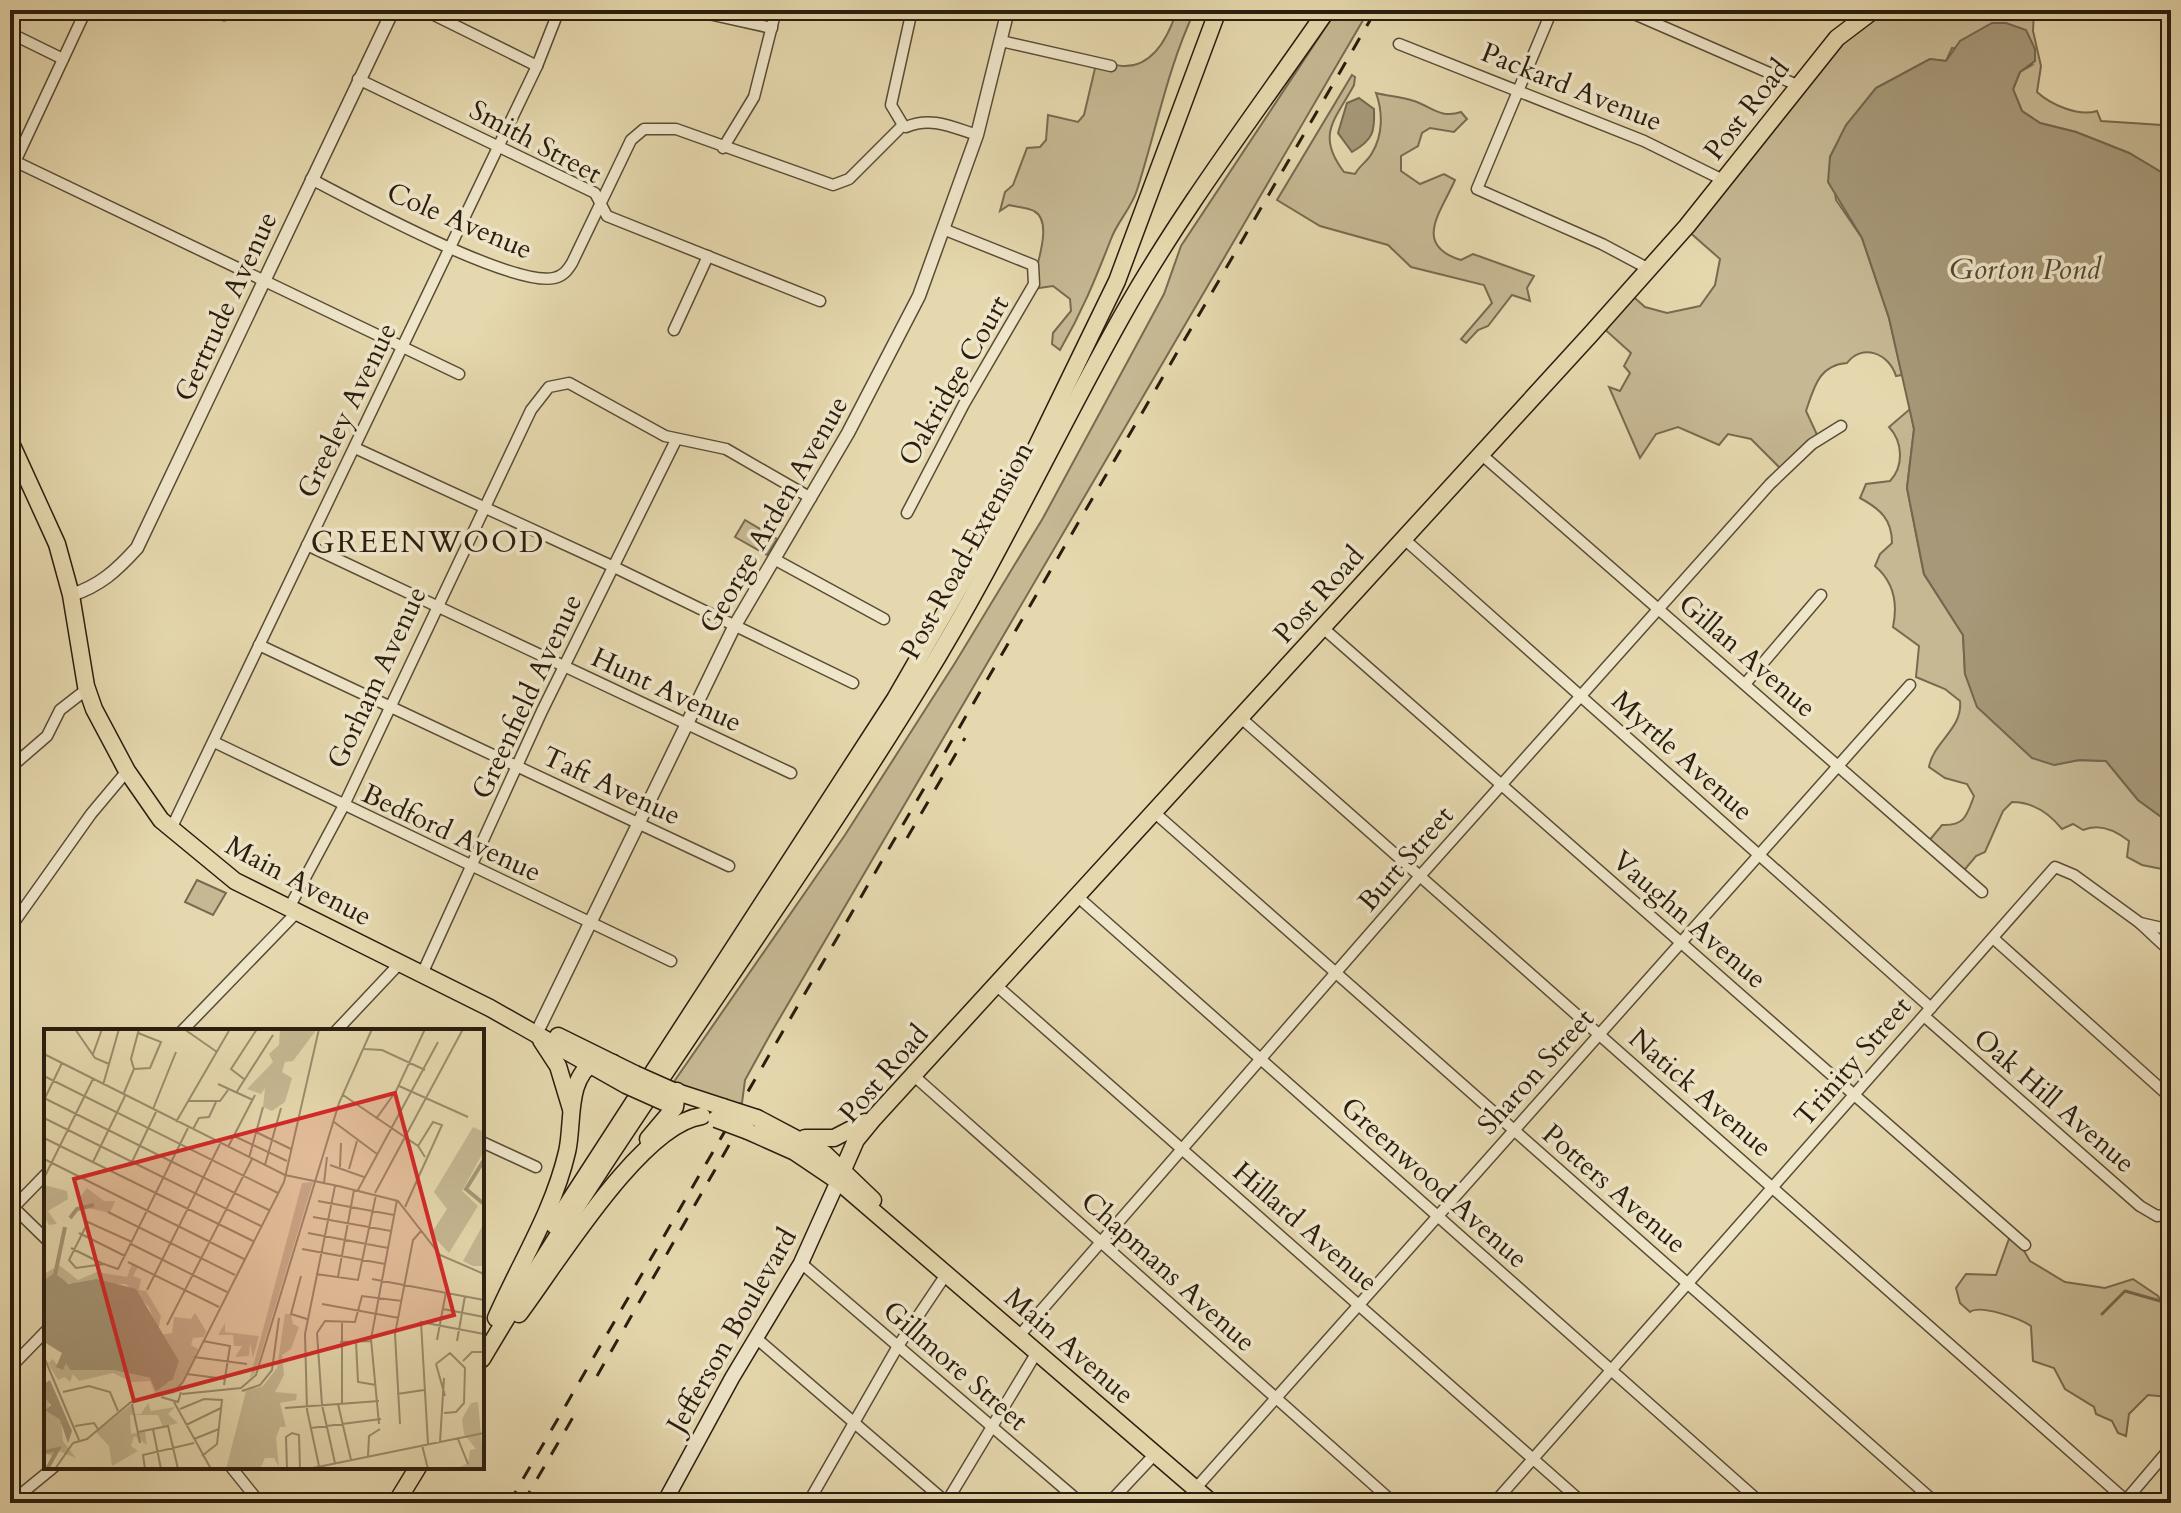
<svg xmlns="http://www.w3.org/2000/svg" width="2181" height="1513" font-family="Cardo,serif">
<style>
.green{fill:#c6b893;stroke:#786a50;stroke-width:2}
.water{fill:#a69878;stroke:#74674e;stroke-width:2}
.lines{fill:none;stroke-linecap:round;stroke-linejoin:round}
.stream{stroke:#74674e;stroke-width:3}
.minor-casing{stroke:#594c36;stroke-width:13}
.tertiary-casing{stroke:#594c36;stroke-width:15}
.secondary-casing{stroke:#2a1d0e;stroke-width:17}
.primary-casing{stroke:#2a1d0e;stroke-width:19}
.minor{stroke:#efe6ca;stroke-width:10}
.tertiary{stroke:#efe6ca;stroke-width:12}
.secondary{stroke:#efe6ca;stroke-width:14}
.primary{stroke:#e6d8ae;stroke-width:16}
.rail{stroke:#2a1d0e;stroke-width:3;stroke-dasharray:14 14;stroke-linecap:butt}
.primary-bridge-casing{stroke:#2a1d0e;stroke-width:19;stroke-linecap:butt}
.primary-bridge{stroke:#e6d8ae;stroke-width:16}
.labels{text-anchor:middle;stroke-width:7;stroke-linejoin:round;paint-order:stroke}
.street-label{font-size:28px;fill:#2a1d0e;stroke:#efe6ca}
.water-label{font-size:30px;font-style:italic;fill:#554833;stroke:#efe6ca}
.neighbourhood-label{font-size:30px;letter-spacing:2px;fill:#2a1d0e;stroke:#efe6ca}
.inset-river{fill:none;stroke:#a69878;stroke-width:4}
.inset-road{fill:none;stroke:#9b8d6e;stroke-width:2}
.view{fill:#d62828;fill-opacity:0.15;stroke:#d62828;stroke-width:4}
.inset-edge{fill:none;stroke:#2a1d0e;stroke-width:4}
</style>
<rect width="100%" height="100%" fill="#e6d8ae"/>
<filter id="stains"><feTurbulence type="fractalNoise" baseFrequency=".0025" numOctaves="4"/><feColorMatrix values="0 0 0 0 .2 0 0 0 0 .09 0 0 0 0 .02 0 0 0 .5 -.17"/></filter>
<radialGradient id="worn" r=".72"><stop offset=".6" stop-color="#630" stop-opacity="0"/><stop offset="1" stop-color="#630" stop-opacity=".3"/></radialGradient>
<g class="green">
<path d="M1177,10H1195C1168,66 1156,131 1137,190C1131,209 1117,222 1111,239C1095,280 1082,312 1060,350L1052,344L1053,333L1071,311L1070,299L1053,286L1032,289C1034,270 1055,222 1034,211C1027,207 1016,207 1009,205L1000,211L1005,192L1013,185L1027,148L1040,147L1046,140L1048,115L1078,122L1084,115L1096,64C1106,62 1112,65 1122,66C1153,68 1169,35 1177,10Z"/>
<polygon points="1337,10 1369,10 771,1033 745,1080 742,1103 724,1104 671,1086 845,835 955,663 1043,518 1143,333 1164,294 1181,246"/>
<path d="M1857,10H2034L2033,31L2041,66L2037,92C2050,104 2078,117 2097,111L2101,121L2162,125L2171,138V178L2129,153L2076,132L2040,123L2022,111L2013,90L2020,72L2032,65L1952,48L1946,61L1930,59L1876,88L1846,126L1830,157L1836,200L1862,238L1889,318L1902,375L1896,376C1889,353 1862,343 1847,363C1819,365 1814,387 1806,411L1819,439L1782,470L1751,439L1728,434L1719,445L1678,427L1656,434L1640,458L1609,387L1620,391L1630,373L1624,366L1631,353L1601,326L1628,292L1645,307L1667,313L1700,306L1715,285L1720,259L1686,229Z"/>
<path d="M1352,75L1355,77L1354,85C1336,119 1315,134 1344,172L1355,174C1360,165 1368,161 1372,153C1383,135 1383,112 1376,93C1388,96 1402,97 1414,101C1432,107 1441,119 1461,112L1467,119L1454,132L1430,128L1422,133L1418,146L1401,156V171L1420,184L1444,174L1455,180C1441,212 1412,245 1461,260L1473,254L1534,276L1527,288L1530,301L1512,295L1488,326L1478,330L1466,343L1461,339L1492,303L1484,285L1411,267L1388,245L1320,226L1277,200Z"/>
<path d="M1910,409L1914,429L1907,488L1924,574L1963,635L1965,674L2054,765L2079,760L2106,761L2138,800L2171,824V875L2167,870L2142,865L2127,857L2129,841C2115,830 2099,823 2083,830L2073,824L2062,829C2049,813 2032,802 2012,802L2003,811L1985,852L1976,856L1961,874L1928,842L1942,825C1965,826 1967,815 1974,796L1967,784L1945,778L1929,767C1933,742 1963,729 1960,701L1945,689L1916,677L1919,646L1893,627C1898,603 1894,582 1875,566L1880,554L1892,543C1892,519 1880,509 1860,498L1866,484L1890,481C1904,466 1903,442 1889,427Z"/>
<polygon points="745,520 777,539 767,555 735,537"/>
<polygon points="197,880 226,893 213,915 185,902"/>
<path d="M2010,1236L2020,1244L2030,1261L2065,1282L2105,1288L2133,1279L2158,1296L2171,1316L2168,1397L2148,1395L2129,1414L2126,1436L2118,1433L2112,1421L2096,1414L2094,1407L2065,1389L2054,1368L2033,1361L2031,1326C2021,1319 1980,1304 1970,1312L1960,1303L1956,1288L1966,1274L1996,1275Z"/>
</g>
<g class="water">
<polygon points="1992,23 2006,23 2026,30 2035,49 2035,61 2020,72 2013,89 2022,111 2040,123 2076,132 2129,153 2171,178 2171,824 2138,800 2106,761 2079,760 2054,765 2032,758 1977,707 1965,674 1963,635 1924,574 1907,488 1914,429 1889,318 1862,238 1828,182 1830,157 1846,125 1876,88 1930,59 1946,61 1960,41"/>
<path d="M1359,98L1374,109C1375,132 1373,140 1352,152L1338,133L1347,103Z"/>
</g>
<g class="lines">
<polyline class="stream" points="2102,1314 2125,1291 2171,1304"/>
<g class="minor-casing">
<g id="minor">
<polyline points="214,10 224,15 226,10"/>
<polyline points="424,10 537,66"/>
<polyline points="691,10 772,28"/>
<polyline points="1552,10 1477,189 1602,244 1649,269"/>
<polyline points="1625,10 1797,85"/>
<polyline points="10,33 63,59"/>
<polyline points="1001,41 1111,66"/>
<polyline points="1399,44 1644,141 1723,180"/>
<polyline points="358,79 595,193 607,216 820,301"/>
<polyline points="903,125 891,105 912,10"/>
<polyline points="723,148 754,97 776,10"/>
<polyline points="10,159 459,374"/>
<polyline points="15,162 86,10"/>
<path d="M311,179C355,202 512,287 554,278C563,276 567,271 572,263L631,140L644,129H676L833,185L849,179L903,125L906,127C931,116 952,127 977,135"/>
<polyline points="674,330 708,256"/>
<polyline points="355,448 614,567 853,683"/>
<polyline points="1482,455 1982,892"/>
<polyline points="907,513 964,404 1034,284 1033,265 943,229"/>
<polyline points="1403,538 1931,1008"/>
<polyline points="307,545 791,773"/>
<polyline points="774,559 884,619"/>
<polyline points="1323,628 2025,1245"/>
<polyline points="259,645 729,866"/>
<polyline points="1745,684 1821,595"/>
<polyline points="1241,718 2129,1503"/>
<polyline points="214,742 671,961"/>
<polyline points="10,768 47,736 60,710 87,689"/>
<polyline points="1155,813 1936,1503"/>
<polyline points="171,829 537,66 559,10"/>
<polyline points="1078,897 1761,1503"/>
<polyline points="290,906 343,807 531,410 549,387 569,383 665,436 726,449 811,498"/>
<polyline points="2140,923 2171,952"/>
<polyline points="10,928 91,814 127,771"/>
<polyline points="1993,938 2171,1098"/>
<polyline points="422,974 542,711 676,440"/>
<polyline points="997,986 1583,1503"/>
<polyline points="1924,1016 2140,1206 2157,1216 2171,1214"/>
<polyline points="182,1031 299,910"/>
<polyline points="336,1031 401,962"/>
<polyline points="913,1075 1394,1503"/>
<polyline points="482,1142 536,1167"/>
<polyline points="11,1205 46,1239"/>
<polyline points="10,1211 46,1174"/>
<polyline points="801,1263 1081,1503"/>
<polyline points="1019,1336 1420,876 1770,484 1812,444 1841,426"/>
<polyline points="756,1338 946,1502"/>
<polyline points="10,1368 46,1331"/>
<polyline points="231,1467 260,1503"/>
<polyline points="1196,1488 1910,685"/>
<polyline points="2126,1500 2171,1447"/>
<polyline points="10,1503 54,1467"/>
<polyline points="808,1503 898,1346 947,1273"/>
<polyline points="946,1503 1037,1352"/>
<polyline points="1109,1503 1155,1454"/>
<polyline points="1494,1503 2055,867 2074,875 2140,923 2171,930"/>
<polyline points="1805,1503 1808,1500"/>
</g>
</g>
<g class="tertiary-casing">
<g id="tertiary">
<path d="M71,595C100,586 117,570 137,548L393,10"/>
<polyline points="540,1026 734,627 848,433 919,296 977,135 1008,10"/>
</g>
</g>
<g class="secondary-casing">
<polyline id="secondary" points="664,1503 732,1378 801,1263 838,1181"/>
</g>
<g class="primary-casing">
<g id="primary">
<polyline points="10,441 57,544 71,595 86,686 94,709 127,771 161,820 235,881 490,1008 626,1085"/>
<polyline points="558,1036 635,1074"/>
<polyline points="541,1040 558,1066 571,1109"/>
<polyline points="671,1090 723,1107"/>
<polyline points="757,1118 825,1154 873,1200"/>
<polyline points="748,1131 795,1152 838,1181 1212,1503"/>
<polyline points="805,1138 834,1138 865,1122"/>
<polyline points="648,1139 675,1107 677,1091"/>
<polyline points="838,1181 856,1140 874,1118 1590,335 1687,226 1837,38 1874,10"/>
<polyline points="554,1225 895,699 1016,489 1117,281 1218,10"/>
<path d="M519,1314C556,1265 641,1124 702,1116"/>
<path d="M496,1318C520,1263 553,1212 567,1152C574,1123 565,1078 596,1061L613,1063"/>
<path d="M482,1359C619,1127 782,911 923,681C996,563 1054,437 1122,316C1182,209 1258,110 1327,10"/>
<polyline points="396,1503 418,1467"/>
</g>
</g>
<use href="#minor" class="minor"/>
<use href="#tertiary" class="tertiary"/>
<use href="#secondary" class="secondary"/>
<use href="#primary" class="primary"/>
<g class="rail">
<polyline points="907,838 965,738"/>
<polyline points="597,1376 740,1126"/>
<polyline points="509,1503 1376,10"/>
<polyline points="523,1503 579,1407"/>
</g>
<g class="primary-bridge-casing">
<g id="primary-bridge">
<polyline points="635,1074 671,1090"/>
<polyline points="626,1085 664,1102"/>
<polyline points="723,1107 757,1118"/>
<polyline points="716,1119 748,1131"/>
</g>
</g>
<use href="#primary-bridge" class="primary-bridge"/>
</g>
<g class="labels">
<g class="street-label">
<text transform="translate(1572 86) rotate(22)" y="10">Packard Avenue</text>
<text transform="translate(1746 109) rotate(-52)" y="10">Post Road</text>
<text transform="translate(536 141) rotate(28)" y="10">Smith Street</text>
<text transform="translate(460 220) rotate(23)" y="10">Cole Avenue</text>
<text transform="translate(225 306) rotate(-65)" y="10">Gertrude Avenue</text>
<text transform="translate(953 380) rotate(-60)" y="10">Oakridge Court</text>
<text transform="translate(346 410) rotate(-64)" y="10">Greeley Avenue</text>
<text transform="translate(773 514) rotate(-60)" y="10">George Arden Avenue</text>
<text transform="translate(966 550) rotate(-61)" y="10">Post Road Extension</text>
<text transform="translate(1318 594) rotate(-48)" y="10">Post Road</text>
<text transform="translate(1748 655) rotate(41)" y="10">Gillan Avenue</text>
<text transform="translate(376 677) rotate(-65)" y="10">Gorham Avenue</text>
<text transform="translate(667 689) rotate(25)" y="10">Hunt Avenue</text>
<text transform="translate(526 696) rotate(-65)" y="10">Greenfield Avenue</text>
<text transform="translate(1683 755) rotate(42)" y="10">Myrtle Avenue</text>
<text transform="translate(612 785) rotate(25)" y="10">Taft Avenue</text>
<text transform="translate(452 832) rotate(25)" y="10">Bedford Avenue</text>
<text transform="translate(1405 858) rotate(-49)" y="10">Burt Street</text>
<text transform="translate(299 880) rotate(28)" y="10">Main Avenue</text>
<text transform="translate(1690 919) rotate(41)" y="10">Vaughn Avenue</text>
<text transform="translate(1852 1061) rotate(-49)" y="10">Trinity Street</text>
<text transform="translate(1535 1071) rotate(-48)" y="10">Sharon Street</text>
<text transform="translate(883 1073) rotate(-49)" y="10">Post Road</text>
<text transform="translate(1701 1092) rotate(41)" y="10">Natick Avenue</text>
<text transform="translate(2055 1100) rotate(41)" y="10">Oak Hill Avenue</text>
<text transform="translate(1435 1182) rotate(42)" y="10">Greenwood Avenue</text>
<text transform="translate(1615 1188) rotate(41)" y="10">Potters Avenue</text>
<text transform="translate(1306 1226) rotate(41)" y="10">Hillard Avenue</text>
<text transform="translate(1169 1271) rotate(42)" y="10">Chapmans Avenue</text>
<text transform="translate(731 1330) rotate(-60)" y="10">Jefferson Boulevard</text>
<text transform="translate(1070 1345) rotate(41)" y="10">Main Avenue</text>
<text transform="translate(956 1365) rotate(41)" y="10">Gillmore Street</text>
</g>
<g class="water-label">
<text x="2025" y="279">Gorton Pond</text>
</g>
<g class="neighbourhood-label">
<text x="428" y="552">GREENWOOD</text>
</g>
</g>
<g transform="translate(44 1029)">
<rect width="440" height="440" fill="#e6d8ae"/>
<path d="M236,0H273L249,32L241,33L238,43L248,49L241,73L228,82L219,78L221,59L217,65L203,60L229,33L225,25L235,16ZM429,98L440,103V122L418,162L434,177L405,224L387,205L403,180L390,163ZM269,153L211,344L206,349L258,154ZM0,156L23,162L24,170L4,182L13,195L5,196L0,188ZM43,159L60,172H71L66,184L39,178L37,167ZM440,194V237H429L419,232ZM88,235L94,238L89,247L97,250L95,261L102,262L117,287L114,302L105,278L82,255L30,256L7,246L0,251V245L15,236L34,251L53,243L83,248ZM242,277L241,285H247L249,295L255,298L247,320L238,326L240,346L231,363L253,365L252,371L236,374L242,398H236L232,409L235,438L230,429H221L216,440H182L202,362L219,357L233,339ZM151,284L162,302L160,308L149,309L147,316L154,320L135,363L112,367L106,352L88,353L69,344L35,352L29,345L26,353L21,348L14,351L4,334L9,330L16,340L22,333L26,341H69L109,350L111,355L125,354L135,332L116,306L128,304L130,288L147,290ZM181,294V303L215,307L209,329L206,314L205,327L191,328L198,317H190L189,306H174ZM0,370L6,373L3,382L17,392L19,412L32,429L12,421L8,427L2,425L0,433ZM434,373L440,440H412L424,434L426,421L432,420L420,405L418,390L427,374ZM104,374L107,382L131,378L124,385L134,394L119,398L114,386H86L87,405L101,402L103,416L90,407L87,417L94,422L68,437L65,417L52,403L88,375L90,385H97Z" fill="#c6b893"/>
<path d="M10,244L25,255L53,250L92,260L135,332L129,350L112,362L106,349L69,341H26L22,334L19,341L12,338L18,324L0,313V251ZM6,351L28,402L24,414L16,391L1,381L7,376L0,368V355Z" fill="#a69878"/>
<path class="inset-river" d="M440,131L422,160L440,175M26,189L33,180L50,176M11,246L21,198M0,423L14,420L3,440"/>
<path class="inset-road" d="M31,0L51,29L65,35M140,0L173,23M320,20L338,21L381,41M0,25L241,146L299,158M49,25L58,0M90,40L106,39L117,13L94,4M0,47L234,164M200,50L187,40L213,0M174,55L209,71M59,56L75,0M355,57L424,88M192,64L229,6M79,66L90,40L87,30L95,0M299,66L374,117L381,128M0,69L225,181M1,69L18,34M144,72H176L184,61M109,80L132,23M0,89L217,197M332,90L352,62L381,0M132,93L186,0M290,93L333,125M149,100L155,89L165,88L172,73M212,103L247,120M190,107L243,132M0,109L209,212M184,118L211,66M205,129L219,78M0,130L200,230M49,133L81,67M221,136L237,79M286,136L320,148M86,137L112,83M296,138L297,114M305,140L313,112M0,149L49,50M280,154L283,128M294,157L354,172L396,226L440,245M314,161L394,13M331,164L419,0M274,172L350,186M361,178L398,96L389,93L374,117M64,183L191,246M269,188L347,202M35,204L81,227M264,204L344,219M88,213L44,193L25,231L32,239L60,235L74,240L144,99M87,215L183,263M27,219L59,235M258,220L341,235M84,233L175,278M272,245L314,251L332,166M257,247L247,285L263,290M294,248L310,161M328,250L440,271M103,261L176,115M278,275L355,289M399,280L440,288M123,296L208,130M273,304L278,376L291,434M273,304L281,292L311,293L318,267L358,272M393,311L402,263M159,312L186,317L180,356M312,312L314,353L332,356M413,312L421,267M296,313L328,312M0,328L35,411M150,328L203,335M419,332L428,323H440M392,335L406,324L421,339L420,374L412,383L400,384M392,335L401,367M143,345L181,350M198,362L216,356L228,341L235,289M19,363L45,357L66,363L74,382M138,365L197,359L212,346L295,74L328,0M353,365L380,361M117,368L134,373L137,363M130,373L167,440M88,375L96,414M294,375L307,431M298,375V293M241,379L335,372M136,380L160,370L178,371L173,415L158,427M335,395L327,310L353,171M356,395L351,305L369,211L377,202M142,396L177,379M31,397L50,394L54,400M267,399L337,390M109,400L117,440M94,403L124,397L134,440M150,410L175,400M414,410L424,435M396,413L400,349M29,414L43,410L87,373L130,363L139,353L240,153L275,0M384,415L377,293L440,305M378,416L384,440M324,427L325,407L336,400M275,437L263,381L261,305L291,157M11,440L29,414M101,440L99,426L150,414M243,440L242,408L248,404L255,406L256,440M264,440L440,404"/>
<path class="view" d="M351,64L410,286L90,372L30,150Z"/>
<rect width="440" height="440" class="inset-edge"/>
</g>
<rect width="2181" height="1513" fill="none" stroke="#e6d8ae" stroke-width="40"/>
<rect x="12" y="12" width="2157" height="1489" fill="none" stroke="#2a1d0e" stroke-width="4"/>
<rect x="20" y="20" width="2141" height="1473" fill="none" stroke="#2a1d0e" stroke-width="2"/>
<rect width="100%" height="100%" filter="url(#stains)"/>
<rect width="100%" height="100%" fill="url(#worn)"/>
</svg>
